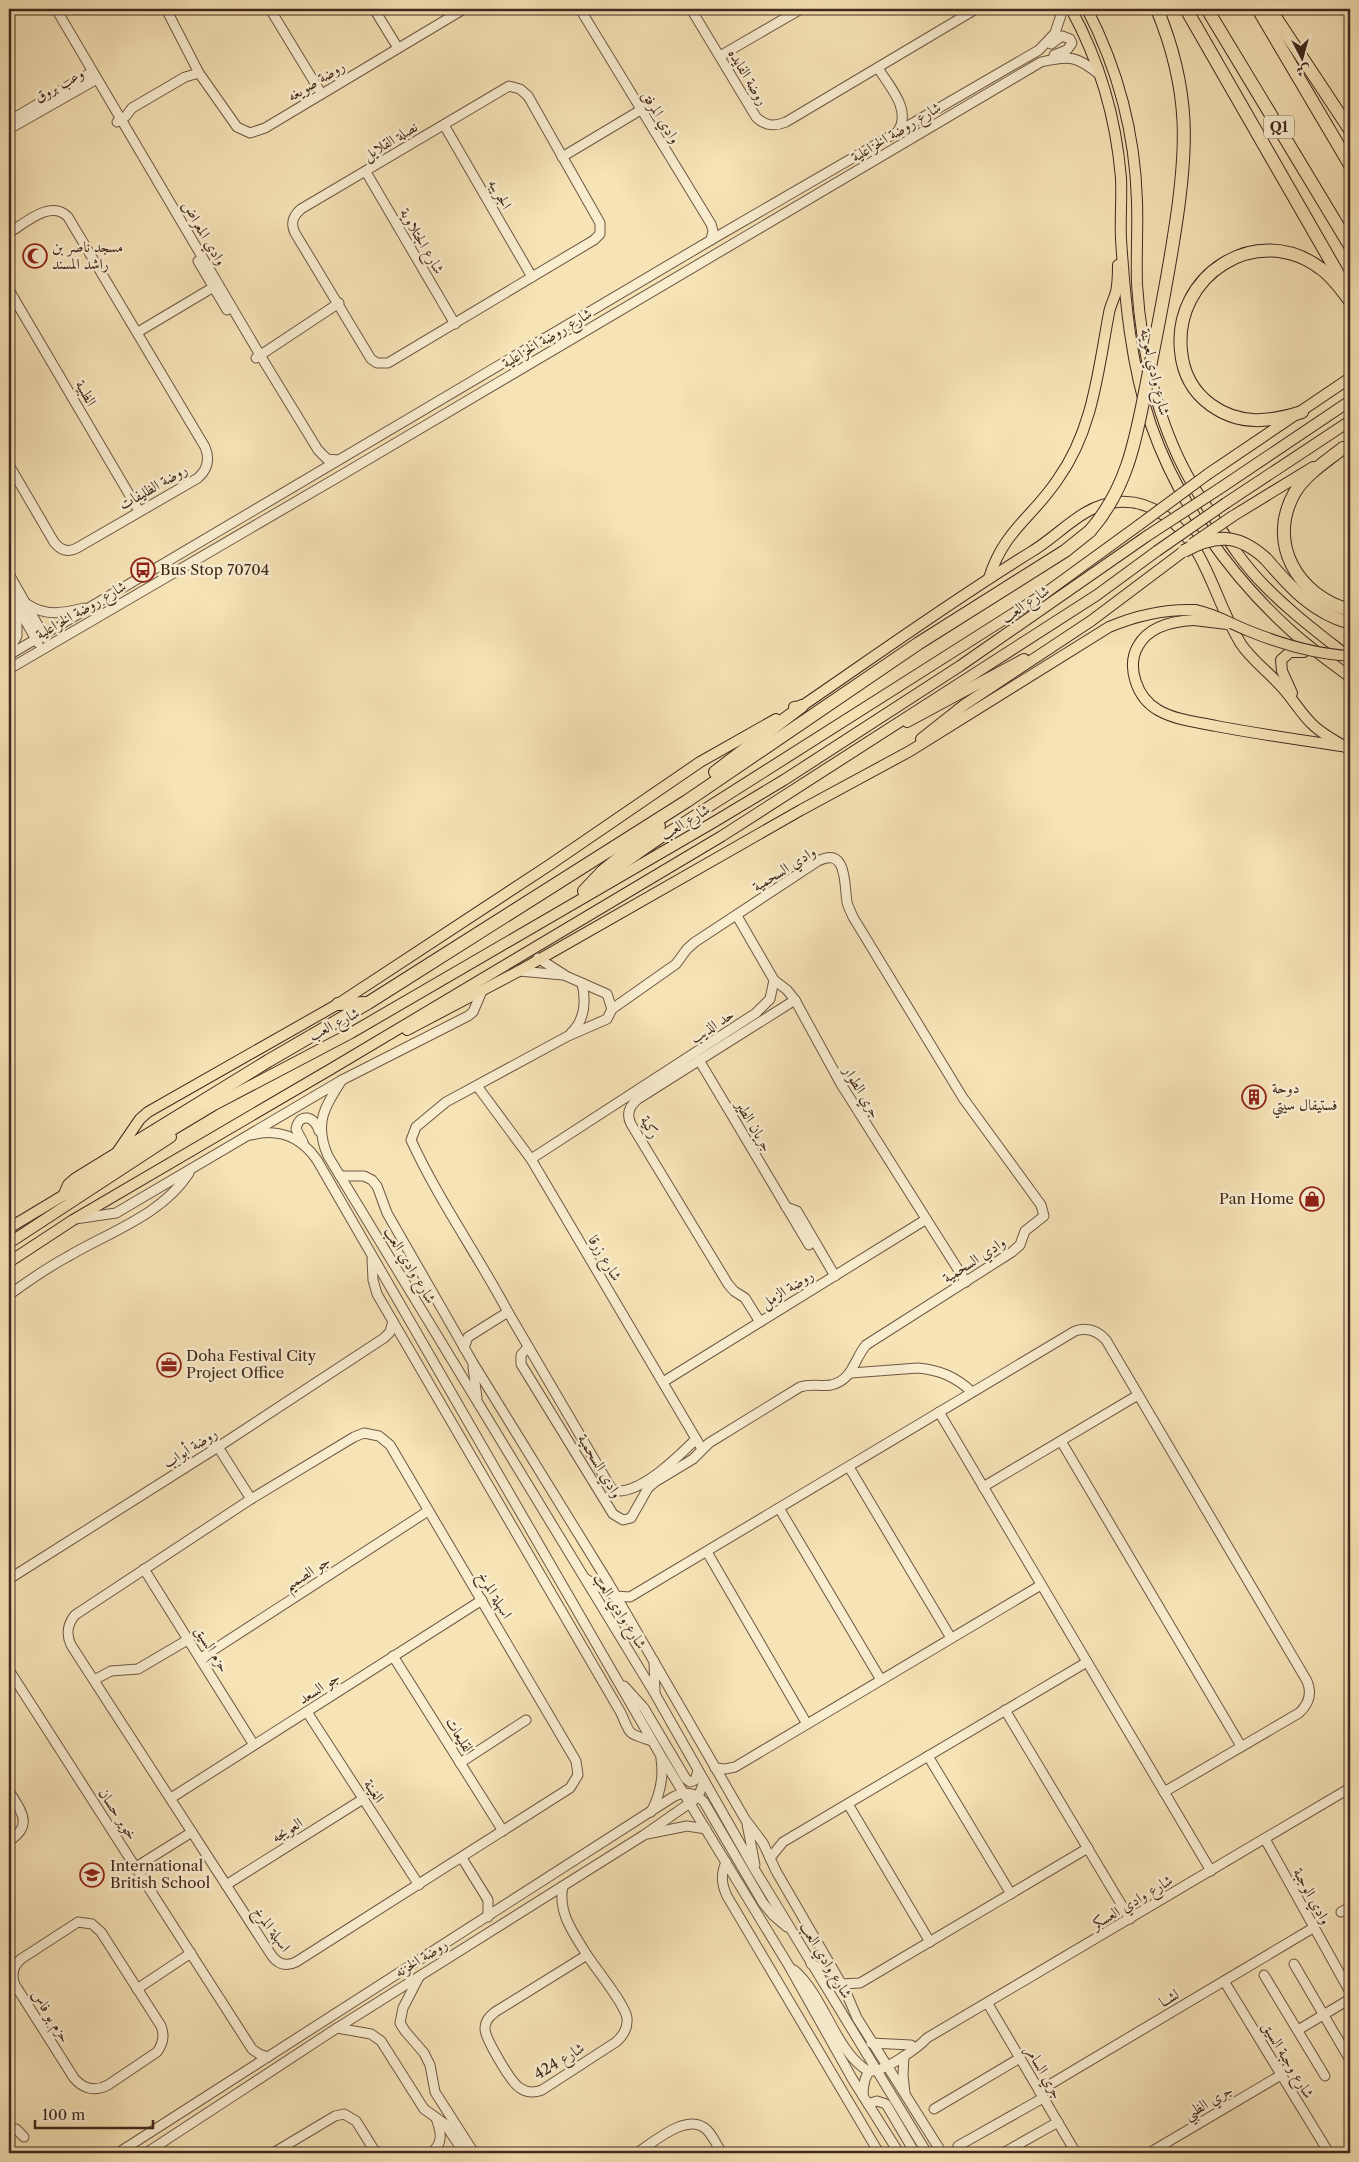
<svg xmlns="http://www.w3.org/2000/svg" width="1359" height="2162" font-family="'Libre Caslon Text',Amiri,serif">
<style>
.lines{fill:none;stroke-linecap:round;stroke-linejoin:round}
.minor-casing{stroke:#6e5743;stroke-width:11}
.major-casing{stroke:#41281d;stroke-width:12}
.highway-casing{stroke:#41281d;stroke-width:14}
.minor{stroke:#f9edd0;stroke-width:9}
.major{stroke:#f6e3b6;stroke-width:10}
.highway{stroke:#f6e3b6;stroke-width:12}
.major-bridge-casing{stroke:#41281d;stroke-width:12;stroke-linecap:butt}
.highway-bridge-casing{stroke:#41281d;stroke-width:14;stroke-linecap:butt}
.major-bridge{stroke:#f6e3b6;stroke-width:10}
.highway-bridge{stroke:#f6e3b6;stroke-width:12}
.labels{text-anchor:middle;stroke-width:5;stroke-linejoin:round;paint-order:stroke}
.shield{fill:#f9edd0;stroke:#786353;stroke-width:1}
.shield-label{font-size:14px;font-weight:bold;fill:#41281d}
.street-label{font-size:15px;fill:#41281d;stroke:#f9edd0}
.poi-label{font-size:15px;fill:#41281d;stroke:#f9edd0;text-anchor:start}
</style>
<rect width="100%" height="100%" fill="#f6e3b6"/>
<filter id="stains"><feTurbulence type="fractalNoise" baseFrequency=".004" numOctaves="4"/><feColorMatrix values="0 0 0 0 .2 0 0 0 0 .09 0 0 0 0 .02 0 0 0 .5 -.17"/></filter>
<radialGradient id="worn" r=".72"><stop offset=".6" stop-color="#630" stop-opacity="0"/><stop offset="1" stop-color="#630" stop-opacity=".3"/></radialGradient>
<g class="lines">
<g class="minor-casing">
<g id="minor">
<polyline points="56,9 260,355 318,450 327,459 338,460"/>
<polyline points="166,9 199,73 237,127 250,133 265,128 464,9"/>
<polyline points="270,9 321,93"/>
<polyline points="374,9 398,48"/>
<polyline points="580,9 711,224 713,231 711,240"/>
<path d="M691,9L756,117C765,126 774,127 786,122L976,9"/>
<polyline points="1051,44 1062,36 1070,39 1072,43 1067,50 1054,55"/>
<polyline points="720,56 801,9"/>
<path d="M878,68C889,86 912,110 898,131"/>
<path d="M509,86L520,89L528,96L600,223V234L594,240L388,363H377L371,359L295,233C290,223 293,216 301,209Z"/>
<polyline points="9,121 92,72"/>
<polyline points="117,122 126,116 132,108 185,77 199,73"/>
<polyline points="444,125 532,277"/>
<polyline points="9,129 97,79"/>
<polyline points="562,157 644,108"/>
<polyline points="366,172 455,324"/>
<path d="M9,233C25,223 51,199 68,217L205,447C210,459 208,469 198,478L77,548C68,553 60,550 54,542L9,465"/>
<polyline points="198,261 227,310"/>
<polyline points="9,290 139,511"/>
<polyline points="138,332 217,285"/>
<polyline points="256,358 339,303"/>
<polyline points="9,574 45,638"/>
<polyline points="9,592 38,643"/>
<path d="M27,604C46,617 63,613 84,608"/>
<polyline points="9,651 17,636 17,607"/>
<polyline points="9,655 711,240 1039,50 1055,33 1063,9"/>
<path d="M9,669L345,473L1041,62C1070,55 1077,56 1100,75"/>
<polyline points="737,916 774,980 787,990 795,1000 841,1084 966,1282"/>
<polyline points="519,971 563,975"/>
<path d="M571,1033C585,1020 586,1001 582,983"/>
<polyline points="699,1060 809,1245"/>
<path d="M342,1080C324,1107 314,1124 328,1156L655,1694L755,1870L927,2153"/>
<polyline points="477,1086 531,1159 702,1449"/>
<path d="M251,1135C278,1128 301,1137 317,1160L661,1756L789,1966L853,2080L899,2153"/>
<path d="M303,1142L296,1129C299,1112 315,1116 319,1131"/>
<polyline points="531,1159 756,1013 770,999 774,980"/>
<polyline points="340,1176 364,1176 372,1180 377,1186 387,1213 473,1363 608,1582 745,1819 763,1843 776,1871 845,1990 857,2018 942,2153"/>
<polyline points="786,1207 797,1211 835,1276"/>
<polyline points="75,1219 116,1213 342,1080 468,1016 473,1012 482,991"/>
<path d="M372,1259L373,1280L377,1294L621,1713C631,1736 627,1733 652,1741"/>
<path d="M9,1295C28,1281 47,1268 67,1257C109,1232 162,1215 189,1173"/>
<path d="M508,1312L611,1488L616,1491C642,1493 679,1456 696,1439"/>
<path d="M760,1322L745,1298L734,1291L728,1284L631,1124C626,1114 629,1106 638,1099L795,1000"/>
<path d="M528,1347L521,1355V1364L613,1514L623,1520L631,1518L648,1488L655,1482L693,1459L709,1443L800,1387C811,1383 820,1387 831,1385C853,1380 854,1359 866,1345L1012,1252L1020,1245L1025,1231L1044,1216L1041,1205L963,1098L853,917C851,912 848,907 847,902C844,886 848,846 818,861L695,942L687,949L676,964L612,1009"/>
<path d="M464,1348L468,1337L508,1312C477,1254 438,1199 411,1140L416,1127L446,1102L568,1036L607,1019L612,1009L607,994L566,976L538,958"/>
<polyline points="473,1367 477,1398"/>
<path d="M851,1373L918,1368C940,1370 956,1377 972,1392"/>
<polyline points="663,1382 925,1220"/>
<polyline points="939,1412 1211,1871"/>
<path d="M364,1433L379,1436L390,1445L576,1761L578,1775L570,1788L296,1962C286,1967 278,1964 272,1956L71,1645C66,1634 67,1625 75,1615L251,1499L354,1437Z"/>
<polyline points="1061,1441 1241,1746"/>
<polyline points="218,1447 251,1499"/>
<polyline points="849,1467 951,1638"/>
<polyline points="983,1487 1138,1395"/>
<polyline points="779,1508 881,1680"/>
<polyline points="707,1552 807,1724"/>
<polyline points="144,1569 254,1745"/>
<polyline points="9,1579 218,1447 384,1338 390,1332 393,1321"/>
<path d="M586,1579L615,1596L630,1597L1075,1331C1087,1327 1097,1330 1106,1340L1307,1681C1312,1693 1309,1704 1299,1713L1164,1792"/>
<polyline points="393,1656 503,1831"/>
<polyline points="201,1658 428,1511"/>
<polyline points="654,1661 655,1693"/>
<polyline points="9,1670 252,2049 259,2054 268,2057"/>
<polyline points="94,1680 111,1671 138,1669 189,1639"/>
<polyline points="624,1686 644,1708 686,1779 690,1782 695,1780 698,1771"/>
<polyline points="1005,1710 1130,1919"/>
<polyline points="307,1712 419,1885"/>
<polyline points="928,1756 1011,1894"/>
<polyline points="460,1763 526,1720"/>
<polyline points="715,1768 725,1769 735,1767 1041,1585"/>
<path d="M9,1791C21,1811 34,1825 9,1841"/>
<polyline points="171,1798 482,1600"/>
<polyline points="848,1804 930,1942"/>
<path d="M651,1812C660,1795 664,1778 661,1759"/>
<polyline points="747,1824 755,1865"/>
<polyline points="647,1834 687,1826 706,1829"/>
<polyline points="1265,1839 1350,1992"/>
<polyline points="462,1858 488,1900 488,1917"/>
<polyline points="770,1858 783,1842 1087,1662"/>
<path d="M726,1862C721,1874 721,1883 727,1896L879,2153"/>
<polyline points="136,1867 192,1832"/>
<polyline points="226,1885 363,1799"/>
<path d="M563,1886C557,1912 574,1934 587,1955"/>
<polyline points="1341,1912 1350,1907"/>
<path d="M78,1922L92,1924L101,1932L161,2026C165,2036 163,2044 157,2052L108,2085C95,2092 83,2089 74,2078L15,1985C11,1975 13,1966 21,1959Z"/>
<path d="M587,1955C596,1969 625,2004 627,2018C628,2028 623,2036 616,2042L542,2090C534,2093 527,2093 520,2088C511,2083 485,2038 485,2029C485,2021 489,2017 495,2012Z"/>
<polyline points="811,1964 835,1974"/>
<polyline points="1294,1964 1350,2060"/>
<path d="M794,1970C825,1997 835,2051 868,2071C881,2074 918,2048 927,2038L1350,1788"/>
<polyline points="1264,1975 1325,2076"/>
<polyline points="419,1977 403,2008 400,2023 405,2031 424,2053 430,2065 435,2092 474,2153"/>
<polyline points="1224,1981 1329,2153"/>
<polyline points="841,1984 860,1983 1088,1848"/>
<polyline points="137,1989 191,1953"/>
<polyline points="988,2004 1076,2153"/>
<polyline points="337,2028 371,2034 381,2041 424,2109 445,2124 464,2153"/>
<polyline points="1298,2030 1350,1999"/>
<polyline points="871,2043 911,2045"/>
<polyline points="904,2056 903,2075 905,2093"/>
<polyline points="1039,2091 1313,1928"/>
<path d="M863,2096C863,2086 864,2075 872,2068"/>
<polyline points="868,2104 877,2101 886,2104 915,2153"/>
<polyline points="934,2109 1020,2058"/>
<polyline points="9,2128 16,2129 24,2137"/>
<polyline points="958,2146 1043,2098"/>
<path d="M118,2153L673,1797C685,1791 695,1792 704,1802L763,1903L773,1915L787,1927"/>
<polyline points="146,2153 337,2028 644,1835 694,1800 700,1792 704,1781"/>
<polyline points="273,2153 335,2116 344,2114 356,2121 376,2153"/>
<path d="M431,2153C444,2143 441,2132 436,2118"/>
<path d="M637,2153C654,2142 688,2111 707,2130C713,2136 717,2146 722,2153"/>
<polyline points="1003,2153 1058,2122"/>
<polyline points="1149,2153 1281,2075"/>
</g>
</g>
<g class="major-casing">
<g id="major">
<path d="M1071,9C1100,62 1116,118 1121,178C1122,198 1120,219 1121,239C1125,301 1131,366 1151,425C1178,502 1228,573 1288,628C1307,646 1329,661 1350,677"/>
<path d="M1087,9C1118,69 1135,134 1137,201C1138,229 1136,256 1137,284C1141,350 1157,422 1190,480C1197,493 1206,505 1214,518C1229,542 1244,565 1264,585C1290,612 1321,635 1350,658"/>
<polyline points="1208,474 1350,378"/>
<polyline points="1219,489 1350,401"/>
<polyline points="1226,503 1350,421"/>
<polyline points="1233,516 1313,467"/>
<path d="M989,578C1004,530 1033,517 1058,479C1093,430 1098,371 1109,313C1110,306 1114,299 1116,292C1118,283 1118,274 1118,265"/>
<path d="M1194,620C1173,621 1149,626 1138,646C1126,667 1137,698 1158,710C1175,720 1197,722 1216,726C1258,734 1300,740 1341,746"/>
<polyline points="1292,693 1282,671 1281,660 1290,652 1304,652"/>
<path d="M794,707L802,706C878,654 953,600 1031,552C1060,535 1083,504 1118,502C1152,499 1181,524 1197,552C1214,581 1223,615 1241,644C1251,659 1265,669 1277,682C1290,694 1298,710 1311,723C1320,733 1333,739 1345,747"/>
<polyline points="907,722 1024,659"/>
<polyline points="921,739 964,705 1091,621 1184,551"/>
<polyline points="603,878 669,832 1044,594 1139,525"/>
<path d="M407,1030L519,971L801,810L910,751L1109,627C1137,615 1164,609 1195,610"/>
<polyline points="118,1151 140,1119 148,1112 338,1004 548,866 700,762 776,719"/>
<polyline points="9,1228 214,1105 351,1033 714,822 784,780 960,666 1147,536"/>
<polyline points="9,1243 171,1137"/>
<polyline points="9,1262 73,1220 331,1069 722,836 1097,595 1157,551"/>
</g>
</g>
<g class="highway-casing">
<g id="highway">
<path d="M1157,9C1191,91 1188,150 1174,236"/>
<polyline points="1186,9 1345,286"/>
<polyline points="1207,9 1350,246"/>
<polyline points="1258,9 1350,165"/>
<polyline points="1270,9 1350,130"/>
<path d="M1302,412C1270,422 1240,426 1211,405C1193,392 1183,373 1181,351C1173,276 1256,221 1320,268C1332,276 1341,289 1350,301"/>
<path d="M1343,448C1327,461 1306,474 1295,492C1266,542 1297,596 1350,610"/>
<path d="M1266,559C1290,587 1313,613 1350,623"/>
<polyline points="715,772 802,706"/>
<polyline points="584,891 603,871 659,826"/>
<polyline points="338,1004 366,1003"/>
<polyline points="65,1194 69,1185 76,1179 268,1061 368,1003 687,801 919,643 1065,551 1090,531"/>
</g>
</g>
<use href="#minor" class="minor"/>
<use href="#major" class="major"/>
<use href="#highway" class="highway"/>
<g class="major-bridge-casing">
<g id="major-bridge">
<polyline points="1139,525 1208,474"/>
<polyline points="1147,536 1219,489"/>
<polyline points="1192,544 1233,516"/>
<polyline points="1157,551 1226,503"/>
<path d="M1195,610C1215,614 1231,624 1249,631C1281,644 1315,654 1350,656"/>
<polyline points="1194,620 1227,624"/>
</g>
</g>
<g class="highway-bridge-casing">
<g id="highway-bridge">
<path d="M1090,531C1131,484 1137,430 1149,372C1158,327 1167,281 1174,236"/>
<path d="M1184,551C1215,534 1238,533 1266,559"/>
</g>
</g>
<use href="#major-bridge" class="major-bridge"/>
<use href="#highway-bridge" class="highway-bridge"/>
</g>
<defs>
<g id="mosque-ring" transform="scale(1.25)"><circle r="9.5" fill="#f9edd0" stroke="#8f2418" stroke-width="1.5"/><path d="M3.5-4.9A6 6 0 1 0 3.5 4.9A5 5 0 1 1 3.5-4.9Z" fill="#8f2418"/></g>
<g id="bus-ring" transform="scale(1.25)"><circle r="9.5" fill="#f9edd0" stroke="#8f2418" stroke-width="1.5"/><path d="M-5-6H5V4H4V6H2V4H-2V6H-4V4H-5ZM-3.5-4V0h7V-4ZM-3.5 1.2v1.5H-2V1.2ZM2 1.2v1.5H3.5V1.2Z" fill="#8f2418"/></g>
<g id="building-ring" transform="scale(1.25)"><circle r="9.5" fill="#f9edd0" stroke="#8f2418" stroke-width="1.5"/><path d="M-4-6H4V6H1V3H-1V6H-4ZM-2.5-4.3h1.7v1.8h-1.7ZM.8-4.3h1.7v1.8H.8ZM-2.5-1h1.7V.8h-1.7ZM.8-1h1.7V.8H.8Z" fill="#8f2418"/></g>
<g id="shop-ring" transform="scale(1.25)"><circle r="9.5" fill="#f9edd0" stroke="#8f2418" stroke-width="1.5"/><path d="M-5-2.5h2.3a2.7 3.5 0 0 1 5.4 0H5L5.5 6h-11ZM-1.5-2.5h3a1.5 2.3 0 0 0-3 0Z" fill="#8f2418"/></g>
<g id="office-ring" transform="scale(1.25)"><circle r="9.5" fill="#f9edd0" stroke="#8f2418" stroke-width="1.5"/><path d="M-6-3h4V-5.5h4V-3h4V5H-6ZM-1-4.5V-3h2v-1.5ZM-6 0V1H6V0Z" fill="#8f2418"/></g>
<g id="school-ring" transform="scale(1.25)"><circle r="9.5" fill="#f9edd0" stroke="#8f2418" stroke-width="1.5"/><path d="M0-5L7-2L0 1L-7-2ZM-4 1L0 2.5L4 1V4Q0 6-4 4Z" fill="#8f2418"/></g>
</defs>
<g fill-rule="evenodd">
<use href="#mosque-ring" x="35" y="256"/>
<use href="#bus-ring" x="143" y="570"/>
<use href="#building-ring" x="1254" y="1097"/>
<use href="#shop-ring" x="1312" y="1199"/>
<use href="#office-ring" x="169" y="1365"/>
<use href="#school-ring" x="92" y="1875"/>
</g>
<g class="labels">
<rect class="shield" x="1264" y="115.5" width="30" height="23" rx="4"/>
<g class="shield-label">
<text x="1279" y="132">Q1</text>
</g>
<g class="street-label">
<text transform="translate(748 77) rotate(59)" y="5">روضة الفايده</text>
<text transform="translate(316 81) rotate(-31)" y="5">روضة صويغه</text>
<text transform="translate(59 85) rotate(-29)" y="5">وعب بروق</text>
<text transform="translate(661 117) rotate(58)" y="5">وادي المرفق</text>
<text transform="translate(896 132) rotate(-31)" y="5">شارع روضة الخزاعلية</text>
<text transform="translate(390 141) rotate(-31)" y="5">نصلة القلايل</text>
<text transform="translate(500 194) rotate(60)" y="5">الجريبه</text>
<text transform="translate(204 233) rotate(59)" y="5">وادي المعراض</text>
<text transform="translate(422 241) rotate(60)" y="5">شارع الجتلاوية</text>
<text transform="translate(547 338) rotate(-31)" y="5">شارع روضة الخزاعلية</text>
<text transform="translate(1155 372) rotate(77)" y="5">شارع وادي لعوينة</text>
<text transform="translate(86 393) rotate(60)" y="5">الظبية</text>
<text transform="translate(153 487) rotate(-30)" y="5">روضة الظليفات</text>
<text transform="translate(1025 604) rotate(-34)" y="5">شارع العب</text>
<text transform="translate(81 610) rotate(-30)" y="5">شارع روضة الخزاعلية</text>
<text transform="translate(685 822) rotate(-31)" y="5">شارع العب</text>
<text transform="translate(784 869) rotate(-32)" y="5">وادي السحمية</text>
<text transform="translate(334 1024) rotate(-27)" y="5">شارع العب</text>
<text transform="translate(712 1026) rotate(-33)" y="5">حد الذيب</text>
<text transform="translate(862 1092) rotate(59)" y="5">جري الطوار</text>
<text transform="translate(754 1126) rotate(59)" y="5">جريان الطير</text>
<text transform="translate(650 1127) rotate(61)" y="5">ركية</text>
<text transform="translate(605 1258) rotate(59)" y="5">شارع زرقا</text>
<text transform="translate(974 1260) rotate(-33)" y="5">وادي السحمية</text>
<text transform="translate(410 1265) rotate(59)" y="5">شارع وادي العب</text>
<text transform="translate(787 1289) rotate(-32)" y="5">روضة الزمل</text>
<text transform="translate(190 1448) rotate(-33)" y="5">روضة أبواب</text>
<text transform="translate(600 1466) rotate(59)" y="5">وادي السحمية</text>
<text transform="translate(307 1573) rotate(-33)" y="5">جو الصميم</text>
<text transform="translate(495 1595) rotate(59)" y="5">اسهلة المرخ</text>
<text transform="translate(620 1611) rotate(58)" y="5">شارع وادي العب</text>
<text transform="translate(212 1649) rotate(58)" y="5">حزم السيق</text>
<text transform="translate(319 1688) rotate(-33)" y="5">جو السعد</text>
<text transform="translate(460 1736) rotate(58)" y="5">القليعات</text>
<text transform="translate(374 1791) rotate(57)" y="5">الغينة</text>
<text transform="translate(118 1814) rotate(57)" y="5">خوير حسان</text>
<text transform="translate(287 1830) rotate(-32)" y="5">العويجه</text>
<text transform="translate(1312 1896) rotate(61)" y="5">وادي الوجبة</text>
<text transform="translate(1132 1902) rotate(-31)" y="5">شارع وادي العسكر</text>
<text transform="translate(272 1929) rotate(54)" y="5">اسهلة المرخ</text>
<text transform="translate(421 1958) rotate(-32)" y="5">روضة الخزنه</text>
<text transform="translate(826 1960) rotate(59)" y="5">شارع وادي العب</text>
<text transform="translate(1169 1998) rotate(-31)" y="5">لشــا</text>
<text transform="translate(51 2016) rotate(58)" y="5">حزم بو فاس</text>
<text transform="translate(1288 2060) rotate(59)" y="5">شارع وجبة السيق</text>
<text transform="translate(559 2061) rotate(-32)" y="5">شارع 424</text>
<text transform="translate(1044 2072) rotate(60)" y="5">جري السامر</text>
<text transform="translate(1208 2102) rotate(-31)" y="5">جري الظبي</text>
</g>
<g class="poi-label">
<text x="52" y="252">مسجد ناصر بن<tspan x="52" dy="17">راشد المسند</tspan></text>
<text x="160" y="575">Bus Stop 70704</text>
<text x="1272" y="1093">دوحة<tspan x="1272" dy="17">فستيفال سيتي</tspan></text>
<text x="1294" y="1204" text-anchor="end">Pan Home</text>
<text x="186" y="1361">Doha Festival City<tspan x="186" dy="17">Project Office</tspan></text>
<text x="110" y="1871">International<tspan x="110" dy="17">British School</tspan></text>
</g>
</g>
<rect width="1359" height="2162" fill="none" stroke="#f6e3b6" stroke-width="30"/>
<rect x="10" y="10" width="1339" height="2142" fill="none" stroke="#41281d" stroke-width="2.5"/>
<rect x="15" y="15" width="1329" height="2132" fill="none" stroke="#41281d"/>
<g transform="translate(1302 58) rotate(174)" stroke="#f9edd0" stroke-width="4" paint-order="stroke">
<path d="M0-4L9 19L0 12L-9 19Z" fill="#41281d"/>
<text y="-8" font-size="14" font-weight="bold" text-anchor="middle" fill="#41281d">ش</text>
</g>
<path d="M35 2120v8h118v-8" fill="none" stroke="#41281d" stroke-width="2.5"/>
<text x="42" y="2120" font-size="15" fill="#41281d" stroke="#f9edd0" stroke-width="4" paint-order="stroke">100 m</text>
<rect width="100%" height="100%" filter="url(#stains)"/>
<rect width="100%" height="100%" fill="url(#worn)"/>
</svg>
